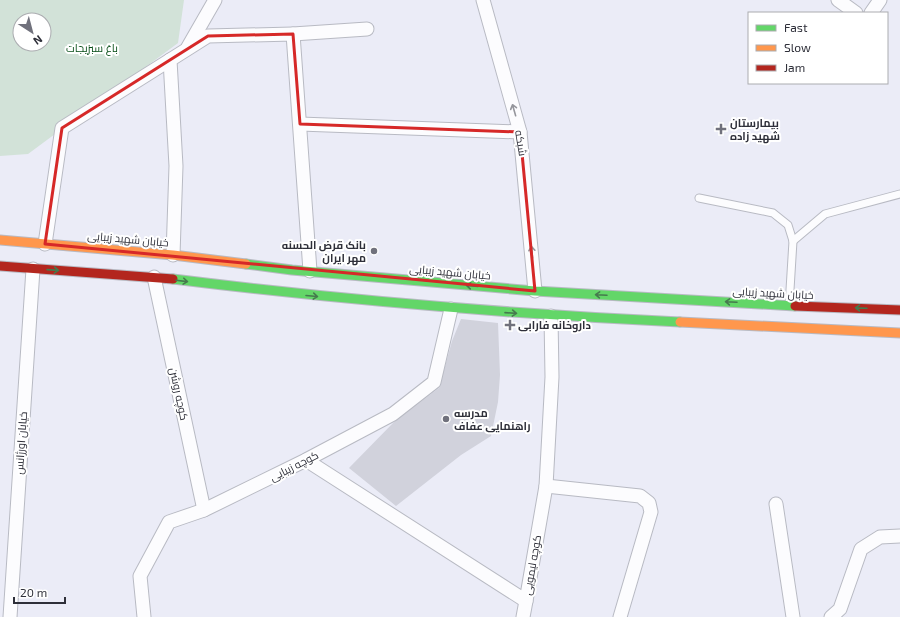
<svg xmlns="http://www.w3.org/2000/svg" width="900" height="617" font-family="'Exo 2',Cairo,sans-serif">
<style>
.green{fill:#d2e2d8;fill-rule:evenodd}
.building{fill:#d1d2dc}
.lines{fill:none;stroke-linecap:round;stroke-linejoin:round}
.lane-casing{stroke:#b8bac3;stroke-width:9}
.street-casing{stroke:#b8bac3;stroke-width:15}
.fast-casing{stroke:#b8bac3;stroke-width:11}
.slow-casing{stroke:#b8bac3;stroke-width:11}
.jam-casing{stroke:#b8bac3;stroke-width:11}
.lane{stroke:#fcfcfe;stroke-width:7}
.street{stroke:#fcfcfe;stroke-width:13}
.fast{stroke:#63d668;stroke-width:9}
.slow{stroke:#ff974d;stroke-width:9}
.jam{stroke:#b3261e;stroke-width:9}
.oneway{stroke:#95969c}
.oneway2{stroke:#467a4e}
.marked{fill:none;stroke:#d62828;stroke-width:3;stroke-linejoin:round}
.poi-dot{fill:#70717c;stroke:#fff;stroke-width:1.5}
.labels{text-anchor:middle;stroke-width:4;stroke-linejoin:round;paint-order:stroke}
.park-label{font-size:11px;fill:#084e18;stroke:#fff}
.poi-label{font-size:11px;font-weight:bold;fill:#2e2f39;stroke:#fff;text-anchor:start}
.street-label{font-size:11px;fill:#2e2f39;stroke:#fff}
</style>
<rect width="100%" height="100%" fill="#ebecf7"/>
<path class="green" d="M0,0H184L178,43L28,154L0,156ZM20,20H44V44H20Z"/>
<polygon class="building" points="461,319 498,323 500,375 498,402 491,436 461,455 396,506 349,468 394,422 439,388 452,341"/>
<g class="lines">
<g class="lane-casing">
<g id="lane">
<polyline points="699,198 773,213 788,225 793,241 789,306"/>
<polyline points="793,241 825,214 900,194"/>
</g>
</g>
<g class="street-casing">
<g id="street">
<polyline points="483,0 520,132 535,291"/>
<polyline points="838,0 856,13"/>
<polyline points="871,13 880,0"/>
<polyline points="293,34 367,29"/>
<polyline points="188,47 215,0"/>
<polyline points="300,124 520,132"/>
<polyline points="45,244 62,128 170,60"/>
<polyline points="173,255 176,166 170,60 208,36 293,34 310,271"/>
<polyline points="154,277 204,510"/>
<polyline points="306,460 526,601 546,486 552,377 551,316"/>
<polyline points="546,486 640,496 649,503 651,512 620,617"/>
<polyline points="776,504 793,617"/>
<polyline points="10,617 33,269"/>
<polyline points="144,617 140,576 169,522 204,510 306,460 393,414 434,382 451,309"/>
<polyline points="523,617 526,601"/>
<polyline points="831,617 840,609 861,549 880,537 900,536"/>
</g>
</g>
<g class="fast-casing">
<g id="fast">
<polyline points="246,264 292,270 535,291 795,306"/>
<path d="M173,279C342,300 511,314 680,322"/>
</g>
</g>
<g class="slow-casing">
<g id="slow">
<polyline points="0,240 173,255 246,264"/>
<polyline points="680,322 900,333"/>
</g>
</g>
<g class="jam-casing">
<g id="jam">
<polyline points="0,266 173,279"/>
<polyline points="795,306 900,310"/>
</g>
</g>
<use href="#lane" class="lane"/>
<use href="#street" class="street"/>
<use href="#fast" class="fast"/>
<use href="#slow" class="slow"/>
<use href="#jam" class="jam"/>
</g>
<defs><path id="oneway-shaft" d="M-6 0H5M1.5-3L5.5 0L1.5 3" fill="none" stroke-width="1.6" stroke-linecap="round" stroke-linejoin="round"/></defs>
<g class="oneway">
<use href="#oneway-shaft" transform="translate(514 110) rotate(-106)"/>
<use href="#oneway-shaft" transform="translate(532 252) rotate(-95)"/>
</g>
<g class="oneway2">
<use href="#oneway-shaft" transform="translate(53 270) rotate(4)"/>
<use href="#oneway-shaft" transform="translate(182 281) rotate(7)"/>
<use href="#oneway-shaft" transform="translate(472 286) rotate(-175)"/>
<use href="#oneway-shaft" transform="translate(601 295) rotate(-177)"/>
<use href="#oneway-shaft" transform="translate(312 296) rotate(5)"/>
<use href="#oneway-shaft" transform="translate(731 302) rotate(-177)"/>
<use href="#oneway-shaft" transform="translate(861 308) rotate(-178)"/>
<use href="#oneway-shaft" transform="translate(511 313) rotate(4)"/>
</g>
<path class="marked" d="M293,34L300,124L520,132L535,291L45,244L62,128L208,36Z"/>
<g class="poi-dot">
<path d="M719 123h4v4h4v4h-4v4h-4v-4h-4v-4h4z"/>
<circle cx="374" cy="251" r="4"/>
<path d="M508 319h4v4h4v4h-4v4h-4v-4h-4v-4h4z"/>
<circle cx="446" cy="419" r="4"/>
</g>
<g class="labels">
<g class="park-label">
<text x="92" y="52">باغ سبزیجات</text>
</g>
<g class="poi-label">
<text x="730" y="127">بیمارستان<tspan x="730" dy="13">شهید زاده</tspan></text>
<text x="366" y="249" text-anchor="end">بانک قرض الحسنه<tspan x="366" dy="13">مهر ایران</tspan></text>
<text x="518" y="329">داروخانه فارابی</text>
<text x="454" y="417">مدرسه<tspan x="454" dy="13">راهنمایی عفاف</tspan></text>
</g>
<g class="street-label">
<text transform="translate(521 143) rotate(81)" y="4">شبکه</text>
<text transform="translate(128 239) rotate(5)" y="4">خیابان شهید زیبایی</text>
<text transform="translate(450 272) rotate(5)" y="4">خیابان شهید زیبایی</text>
<text transform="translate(773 293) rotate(3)" y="4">خیابان شهید زیبایی</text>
<text transform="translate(179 394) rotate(78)" y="4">کوچه روشن</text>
<text transform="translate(21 443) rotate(-86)" y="4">خیابان اورژانس</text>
<text transform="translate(294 466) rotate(-27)" y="4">کوچه زیبایی</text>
<text transform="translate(532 565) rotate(-80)" y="4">کوچه لیمویی</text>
</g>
</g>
<rect x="748" y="12" width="140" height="72" fill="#ffffff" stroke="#abacb0"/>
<rect x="756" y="25" width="20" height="6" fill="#63d668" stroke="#abacb0"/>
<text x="784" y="32" font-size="12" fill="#2e2f39">Fast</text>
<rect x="756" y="45" width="20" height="6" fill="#ff974d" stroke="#abacb0"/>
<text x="784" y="52" font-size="12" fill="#2e2f39">Slow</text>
<rect x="756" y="65" width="20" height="6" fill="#b3261e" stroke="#abacb0"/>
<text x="784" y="72" font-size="12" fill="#2e2f39">Jam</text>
<g transform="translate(32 32) rotate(144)"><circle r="19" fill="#ffffff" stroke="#abacb0"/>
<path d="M0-3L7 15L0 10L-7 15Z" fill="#70717c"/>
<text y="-6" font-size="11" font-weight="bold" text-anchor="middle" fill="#2e2f39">N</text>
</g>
<path d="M14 597v6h51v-6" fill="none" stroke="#2e2f39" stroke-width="2"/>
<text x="20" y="597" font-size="12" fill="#2e2f39" stroke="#ffffff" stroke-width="3" paint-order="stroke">20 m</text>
</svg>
